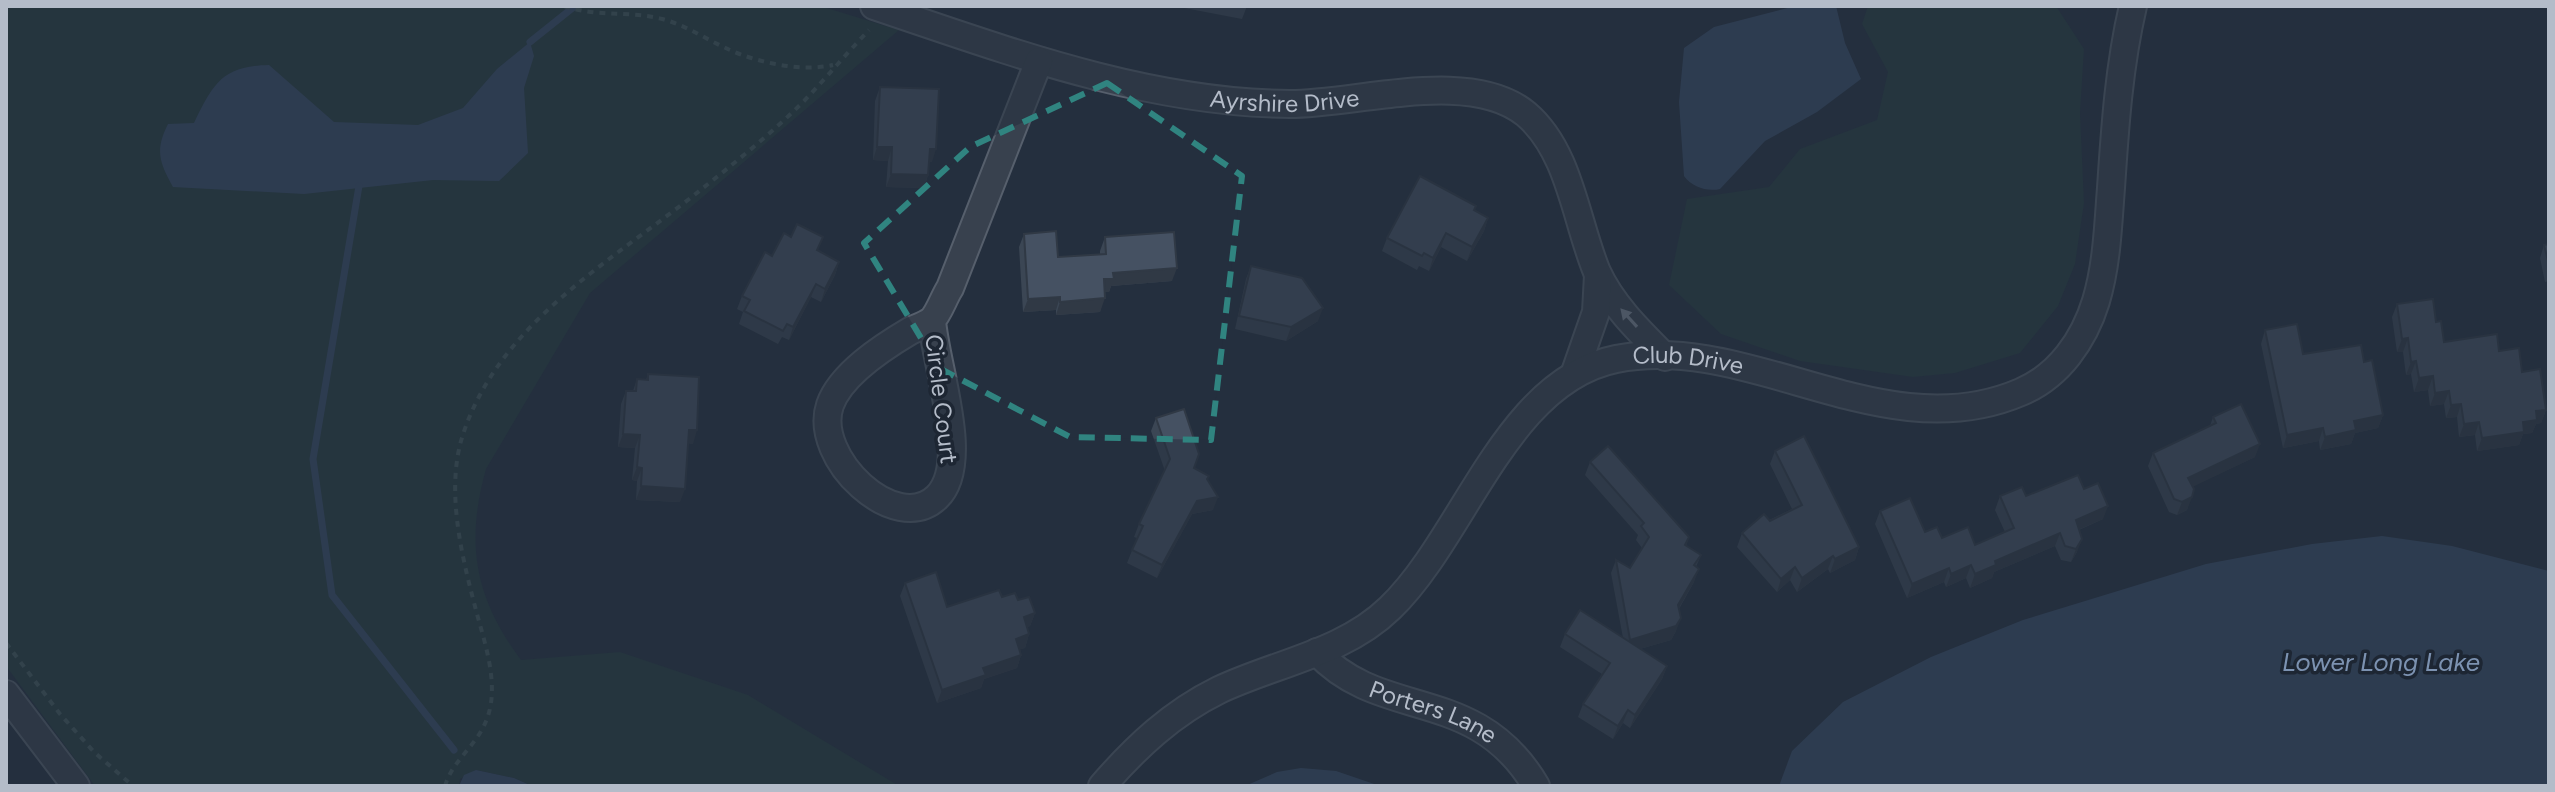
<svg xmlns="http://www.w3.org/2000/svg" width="2555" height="792" font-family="Figtree,sans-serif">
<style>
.green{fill:#263c3f}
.water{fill:#394c67}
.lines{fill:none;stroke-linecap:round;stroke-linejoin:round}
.stream{stroke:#394c67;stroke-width:7}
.street-casing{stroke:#565f6c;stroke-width:30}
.path{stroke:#44595c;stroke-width:4;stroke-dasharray:6 6;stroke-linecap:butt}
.street{stroke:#38414e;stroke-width:26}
.wall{fill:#3b4654}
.shaded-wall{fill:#303945}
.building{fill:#455162;stroke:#303945;stroke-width:2}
.oneway{fill:#7c8592}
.marked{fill:none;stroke:#308480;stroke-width:6;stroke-dasharray:16 10;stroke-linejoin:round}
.labels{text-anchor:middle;stroke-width:7;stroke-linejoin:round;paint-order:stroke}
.street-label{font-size:24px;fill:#b4bcc9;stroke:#1d2633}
.water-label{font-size:26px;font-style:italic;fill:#7c92b1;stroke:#1d2633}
</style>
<rect width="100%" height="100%" fill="#242f3e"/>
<g class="green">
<path d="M6,6H820L899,30L590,293L486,469C465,544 475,598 521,660L620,652L748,695L899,786H532L514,778L476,770L460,779L459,786H95L6,666Z"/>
<polygon points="1868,6 2056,6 2084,49 2080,113 2084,203 2075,264 2058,306 2020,353 1955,373 1913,377 1800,361 1721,334 1669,285 1687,199 1769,187 1800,149 1877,120 1888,72 1862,24"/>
</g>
<g class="water">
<path d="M1795,6H1836L1845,43L1861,79L1817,112L1765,141L1720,189C1707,192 1692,187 1684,176L1679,102L1684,48L1714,27Z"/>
<path d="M530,42L534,56L524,88L528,153L499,181L433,180L304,194L173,187C159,162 155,150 168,124L194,123C213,84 222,66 269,65L334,122L418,125L463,108L497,69Z"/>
<polygon points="2382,536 2452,546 2549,571 2549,786 1779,786 1792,751 1843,702 1931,657 2023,620 2206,564 2312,544"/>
<polygon points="1301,768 1336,771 1380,786 1245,786 1277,772"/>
<polygon points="476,770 514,778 532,786 459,786 464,775"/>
</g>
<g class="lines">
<g class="stream">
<polyline points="530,42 575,6"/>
<polyline points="359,186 313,459 332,595 454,750"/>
</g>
<g class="street-casing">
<g id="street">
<path id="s1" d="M874,6C1008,51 1147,103 1290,104C1358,104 1470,68 1526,114C1570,151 1576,222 1597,272C1612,305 1640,332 1665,357"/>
<path d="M932,320C935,365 972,463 937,497C896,537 812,458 830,405C841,374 883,347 910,331C916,328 926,325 932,320C939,313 944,297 950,288L1039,61"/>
<polyline points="1574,375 1596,312 1598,275"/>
<path id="s2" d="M1317,652C1382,722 1476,684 1536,786"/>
<polyline points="6,694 76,786"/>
<path id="s3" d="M1102,786C1136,747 1172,713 1219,690C1276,663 1344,653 1390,608C1465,536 1506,381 1616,359C1751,332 1884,451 2021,392C2059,376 2084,340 2096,301C2107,264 2108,226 2111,188C2115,127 2119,66 2133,6"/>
</g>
</g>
<g class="path">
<path d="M564,6C600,18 627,10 662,19C686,25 707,40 730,50C759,63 802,72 833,65"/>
<polyline points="6,643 60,714 94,752 133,786"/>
<path d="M445,786C454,755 485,743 491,703C495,674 485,643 477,614C463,561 446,496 461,441C495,324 614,260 703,188C737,161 773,132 804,101C826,78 847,53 869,30"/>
</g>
<use href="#street" class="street"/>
</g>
<g class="wall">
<polygon points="1174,6 1247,6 1242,19"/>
<polygon points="880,87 932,162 929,162 928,175 924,188 886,187 888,161 873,160 875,101"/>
<polygon points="1474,210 1488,218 1484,231 1467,261 1441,247 1429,271 1419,266 1417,270 1382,251 1387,238"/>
<polygon points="1024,234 1058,257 1100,254 1100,251 1105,237 1172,281 1111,286 1109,292 1105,292 1100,312 1056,315 1056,310 1023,312 1019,247"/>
<polygon points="2549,244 2549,281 2545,282 2540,258 2544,245"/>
<polygon points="818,251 839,262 835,275 821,302 811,297 789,340 782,337 778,344 739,324 743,312 737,309 742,296 772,256"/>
<polygon points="1251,266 1318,321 1286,341 1235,329 1246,279"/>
<polygon points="2397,304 2436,322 2444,342 2499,351 2522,372 2546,410 2541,423 2536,424 2532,433 2523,434 2519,445 2477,451 2475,435 2459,437 2457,417 2446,418 2444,404 2430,406 2428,390 2414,392 2411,374 2406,375 2403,352 2397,352 2392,317"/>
<polygon points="2265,330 2303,354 2364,362 2383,415 2378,428 2355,433 2351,444 2320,450 2319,441 2283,448 2261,344"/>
<polygon points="648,374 693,444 688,443 680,502 636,500 637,481 632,480 635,448 618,447 621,404 626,391 633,391 637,379 646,380"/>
<polygon points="2213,417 2255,457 2193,486 2187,510 2177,515 2169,512 2148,466 2153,453 2210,426"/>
<polygon points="1156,418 1194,468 1208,480 1213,510 1192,514 1157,578 1127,563 1137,538 1134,537 1139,524 1165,471 1151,431"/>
<polygon points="1775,451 1859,547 1855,560 1830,573 1828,569 1797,592 1790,580 1777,592 1737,547 1742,533 1792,509 1770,464"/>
<polygon points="1590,462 1689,537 1686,546 1701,555 1696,567 1694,582 1679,609 1676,631 1671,640 1640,649 1667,666 1662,679 1630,728 1623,723 1613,739 1578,717 1583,704 1602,674 1560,647 1565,634 1623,638 1611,573 1616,560 1630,568 1642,548 1636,540 1638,535 1585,475"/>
<polygon points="2084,489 2103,519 2079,530 2077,552 2071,562 2061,560 2055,546 1994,572 1992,578 1970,588 1966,578 1946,587 1944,582 1907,598 1875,524 1880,511 1925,532 1942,538 1975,545 2005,532 1995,510 2000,496 2026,496"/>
<polygon points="905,583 947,607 1002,597 1018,600 1035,613 1030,626 1027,627 1029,634 1025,648 1020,649 1021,655 1017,668 984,679 981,688 937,703 900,596"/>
</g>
<g class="shaded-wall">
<polygon points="877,147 892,147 888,161 873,160"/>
<polygon points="930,149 936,149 932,162 925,162"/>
<polygon points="891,174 928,175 924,188 886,187"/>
<polygon points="1488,218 1484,231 1467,261 1472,247"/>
<polygon points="1446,233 1441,247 1429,271 1433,258"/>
<polygon points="839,262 835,275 821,302 825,289"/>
<polygon points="1177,268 1172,281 1111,286 1109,292 1099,292 1104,279 1113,273"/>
<polygon points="816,284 811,297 789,340 793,327"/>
<polygon points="1060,297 1056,310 1023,312 1028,299"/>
<polygon points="1105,298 1100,312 1056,315 1060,302"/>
<polygon points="1323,308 1318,321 1286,341 1291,327"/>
<polygon points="2408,338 2403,352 2397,352 2402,339"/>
<polygon points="2416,361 2411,374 2406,375 2411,362"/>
<polygon points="2433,376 2428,390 2414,392 2419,378"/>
<polygon points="2449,391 2444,404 2430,406 2435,393"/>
<polygon points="2461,404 2457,417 2446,418 2451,405"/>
<polygon points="2546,410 2541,423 2536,424 2532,433 2523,434 2519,445 2477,451 2482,438 2523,422 2536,411"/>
<polygon points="2383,415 2378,428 2355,433 2351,444 2320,450 2325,437 2354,421"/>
<polygon points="2479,422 2475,435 2459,437 2464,424"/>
<polygon points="2323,428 2319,441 2283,448 2287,435"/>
<polygon points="689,430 697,430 693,444 684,443"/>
<polygon points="623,434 640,435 635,448 618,447"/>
<polygon points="2260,444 2255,457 2184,491 2188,478"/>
<polygon points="637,467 642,468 637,481 632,480"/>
<polygon points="641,486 685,489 680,502 636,500"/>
<polygon points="1218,497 1213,510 1192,514 1157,578 1162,565 1197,501"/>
<polygon points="2192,497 2187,510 2177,515 2182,502"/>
<polygon points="2108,506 2103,519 2071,533 2076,520"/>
<polygon points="2060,533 2055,546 1994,572 1992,578 1970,588 1975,574 1995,561"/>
<polygon points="2082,539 2077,552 2071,562 2076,549"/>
<polygon points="1859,547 1855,560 1830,573 1835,559"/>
<polygon points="1833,556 1828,569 1797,592 1802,578"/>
<polygon points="1971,565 1966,578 1946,587 1951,574"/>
<polygon points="1795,567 1790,580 1777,592 1781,579"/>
<polygon points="1949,568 1944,582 1907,598 1912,584"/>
<polygon points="1699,569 1694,582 1673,618 1678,605"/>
<polygon points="1035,613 1030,626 1019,630 1024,617"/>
<polygon points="1681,618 1676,631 1671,640 1626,653 1630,640"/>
<polygon points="1029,634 1025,648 1012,652 1016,639"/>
<polygon points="1021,655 1017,668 984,679 981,688 937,703 942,690 983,668"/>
<polygon points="1667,666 1662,679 1630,728 1635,715"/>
<polygon points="1628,710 1623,723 1613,739 1618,726"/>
</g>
<g class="building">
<polygon points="880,87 939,89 936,149 930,149 928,175 891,174 892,147 877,147"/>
<polygon points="1420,176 1476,206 1474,210 1488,218 1472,247 1446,233 1433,258 1424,253 1422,256 1387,238"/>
<polygon points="797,224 823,237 817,250 839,262 825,289 816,284 793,327 787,324 783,331 744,311 750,300 742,296 765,252 772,256 784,233 791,237"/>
<polygon points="1056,231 1058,257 1106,254 1105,237 1174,232 1177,268 1113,273 1114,279 1104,279 1105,298 1060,302 1060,297 1028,299 1024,234"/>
<polygon points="2549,244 2549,265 2544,245"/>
<polygon points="1251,266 1302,278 1323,308 1291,327 1239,316"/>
<polygon points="2433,299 2436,322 2441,321 2444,342 2497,334 2499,351 2519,348 2522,372 2540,369 2546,410 2536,411 2537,420 2523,422 2524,432 2482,438 2479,422 2464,424 2461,404 2451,405 2449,391 2435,393 2433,376 2419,378 2416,361 2411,362 2408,338 2402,339 2397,304"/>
<polygon points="2297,324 2303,354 2361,345 2364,362 2372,360 2383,415 2354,421 2356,430 2325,437 2323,428 2287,435 2265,330"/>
<polygon points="648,374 699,377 697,430 689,430 685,489 641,486 642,468 637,467 640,435 623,434 626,391 636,391 637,379 648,380"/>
<polygon points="2241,404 2260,444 2188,478 2194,489 2192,497 2182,502 2174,499 2153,453 2216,423 2213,417"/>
<polygon points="1184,409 1199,454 1194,468 1209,476 1207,479 1218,497 1197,501 1162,565 1132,550 1143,526 1139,524 1170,459 1156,418"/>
<polygon points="1804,436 1859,547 1835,559 1833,556 1802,578 1795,567 1781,579 1742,533 1764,514 1770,521 1802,505 1775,451"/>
<polygon points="1608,446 1689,537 1685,545 1701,555 1694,565 1699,569 1678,605 1681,618 1676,626 1630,640 1616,560 1630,568 1649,537 1641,526 1644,523 1590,462"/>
<polygon points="2078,475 2084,489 2098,483 2108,506 2076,520 2082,539 2076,549 2065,546 2060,533 1995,561 1996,565 1975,574 1971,565 1951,574 1949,568 1912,584 1880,511 1910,498 1925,532 1937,527 1942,538 1968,527 1975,545 2014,528 2000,496 2022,487 2026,496"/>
<polygon points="936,572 947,607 999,590 1002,597 1015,593 1018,600 1029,597 1035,613 1024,617 1029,634 1016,639 1021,655 983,668 986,675 942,690 905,583"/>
<polygon points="1580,610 1667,666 1635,715 1628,710 1618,726 1583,704 1610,663 1565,634"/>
</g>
<defs><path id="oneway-solid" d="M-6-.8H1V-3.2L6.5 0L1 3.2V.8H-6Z" transform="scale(2)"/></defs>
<use class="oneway" href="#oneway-solid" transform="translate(1629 318) rotate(-132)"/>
<path d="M0 0H2555V792H0ZM1107,83L1242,176L1211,440L1070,437L939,368L864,243L970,147Z" fill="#242f3e" fill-opacity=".55" fill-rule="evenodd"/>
<path class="marked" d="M1107,83L1242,176L1211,440L1070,437L939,368L864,243L970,147Z"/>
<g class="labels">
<g class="street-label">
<text dy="8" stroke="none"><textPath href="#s1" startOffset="424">Ayrshire Drive</textPath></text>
<text dy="8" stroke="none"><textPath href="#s3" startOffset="760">Club Drive</textPath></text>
<text transform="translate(941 399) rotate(83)" y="8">Circle Court</text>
<text dy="8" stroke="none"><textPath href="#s2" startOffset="132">Porters Lane</textPath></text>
</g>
<g class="water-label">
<text x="2381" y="671">Lower Long Lake</text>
</g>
</g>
<rect width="2555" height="792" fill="none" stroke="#b4bcc9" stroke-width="16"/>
</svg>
